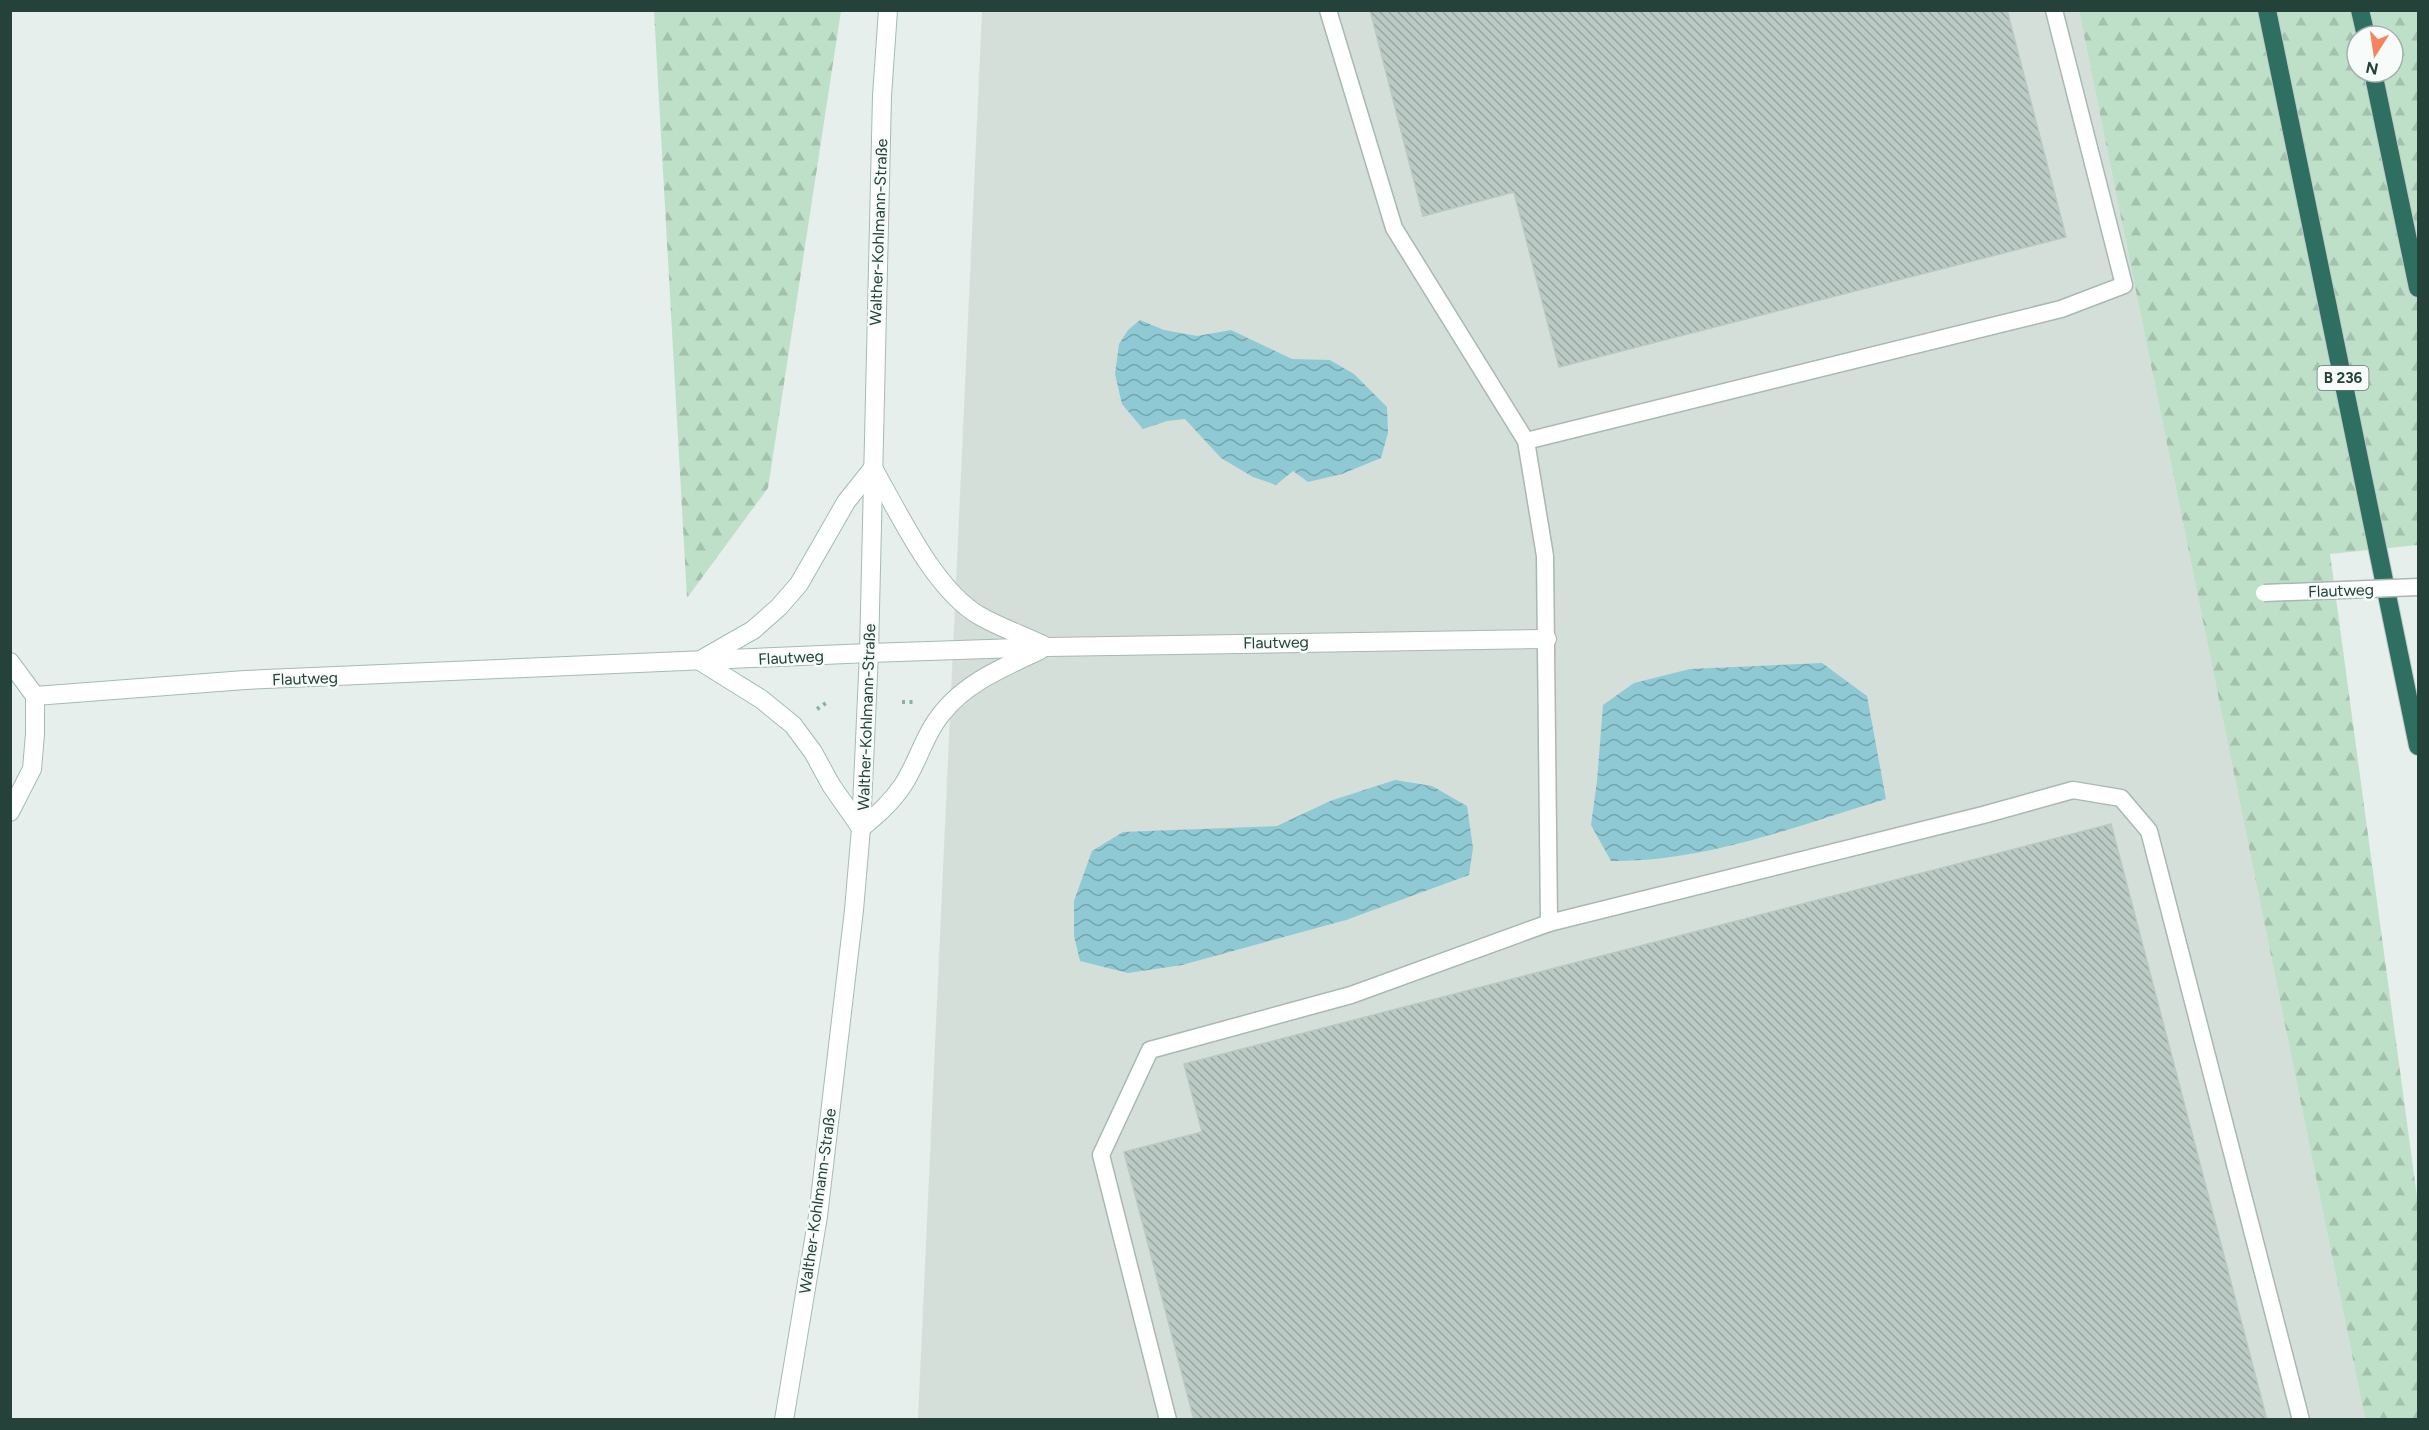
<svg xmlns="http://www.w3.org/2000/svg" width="2429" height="1430" font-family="Figtree,sans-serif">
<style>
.built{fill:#d4dfda}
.forest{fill:url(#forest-firs);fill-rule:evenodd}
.water{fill:url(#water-waves)}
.building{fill:url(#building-back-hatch);stroke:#b8c9c2;stroke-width:1.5}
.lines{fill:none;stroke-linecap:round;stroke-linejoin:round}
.lane-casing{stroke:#a8b8b2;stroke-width:19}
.street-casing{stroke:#a8b8b2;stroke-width:20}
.secondary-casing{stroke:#a4bbb3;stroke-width:20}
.highway-casing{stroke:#c2cac8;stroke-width:20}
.path{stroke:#86b3a5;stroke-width:4;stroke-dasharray:3 4.5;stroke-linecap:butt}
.lane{stroke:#fff;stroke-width:16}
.street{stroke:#fff;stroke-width:18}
.secondary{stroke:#fff;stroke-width:18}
.highway{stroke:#2f6f62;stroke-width:18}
.lane-bridge-casing{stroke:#a8b8b2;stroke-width:19;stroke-linecap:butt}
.lane-bridge{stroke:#fff;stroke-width:16}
.labels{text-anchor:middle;stroke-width:5;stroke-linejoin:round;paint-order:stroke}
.shield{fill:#f7fbf9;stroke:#637a73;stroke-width:1.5}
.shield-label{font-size:15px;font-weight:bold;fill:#24423a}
.street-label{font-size:16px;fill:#24423a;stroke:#f7fbf9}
</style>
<defs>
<pattern id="forest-firs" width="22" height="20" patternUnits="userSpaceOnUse" patternTransform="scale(1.5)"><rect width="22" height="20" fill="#bfe0c8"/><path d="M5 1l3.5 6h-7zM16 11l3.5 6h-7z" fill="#a4c1ad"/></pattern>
<pattern id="water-waves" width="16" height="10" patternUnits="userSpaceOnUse" patternTransform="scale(1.5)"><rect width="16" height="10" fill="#8ec9d4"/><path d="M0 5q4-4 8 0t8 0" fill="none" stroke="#74a5ad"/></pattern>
<pattern id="building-back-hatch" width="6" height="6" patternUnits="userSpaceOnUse" patternTransform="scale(1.5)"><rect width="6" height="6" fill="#bbcac4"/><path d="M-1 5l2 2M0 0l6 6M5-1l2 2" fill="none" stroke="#98a6a0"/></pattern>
</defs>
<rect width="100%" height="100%" fill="#e6efeb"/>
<polygon class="built" points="982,11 2079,11 2365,1419 918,1419"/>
<g class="forest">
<polygon points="654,11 841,11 768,488 687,598"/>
<path d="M2079,11H2418V545L2330,554L2418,1204V1419H2365ZM2357,36H2393V72H2357Z"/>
</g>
<g class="water">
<polygon points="1140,320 1164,330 1197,336 1231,330 1292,359 1330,360 1354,374 1387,407 1388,433 1381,458 1342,474 1308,482 1293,471 1276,485 1253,477 1221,458 1185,419 1167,421 1143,429 1122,404 1115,374 1119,344 1128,330"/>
<path d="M1822,663L1867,696L1886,799C1796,826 1706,862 1611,861L1591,825L1597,781L1603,705L1634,683L1690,669Z"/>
<polygon points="1395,780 1432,786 1467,806 1473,848 1469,875 1346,920 1182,965 1128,973 1080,961 1074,936 1074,901 1092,851 1123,832 1277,826 1330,801"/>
</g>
<g class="building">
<polygon points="1370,10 2007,10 2066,237 1559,367 1514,192 1423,216"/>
<polygon points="2111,824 2267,1420 1194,1420 1124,1152 1202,1132 1184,1064"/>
</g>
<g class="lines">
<g class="lane-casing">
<g id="lane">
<polyline points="1328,10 1394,228 1526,441 1545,556 1549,923"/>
<polyline points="1526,441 2061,309 2124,285 2054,10"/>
<polyline points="1168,1420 1101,1155 1150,1050 1351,995 1549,923 1983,815 2073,790 2121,798 2149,831 2301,1420"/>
</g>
</g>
<g class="street-casing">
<g id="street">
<path d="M873,468C899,513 934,590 980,616C999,627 1022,635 1043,645"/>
<polyline points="869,653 1047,647 1547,639"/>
<path d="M861,828C877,815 891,803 903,785C918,762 925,733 943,712C968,681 1005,667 1040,650"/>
</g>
</g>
<g class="secondary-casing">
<g id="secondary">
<polyline points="704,658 753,630 779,607 799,584 846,502 873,468"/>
<polyline points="700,661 761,699 793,725 813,752 831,785 861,828"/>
<polyline points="10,662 35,696 35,734 32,769 10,812"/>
<polyline points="35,696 245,680 869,653"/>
<polyline points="784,1420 818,1216 854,910 861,828 869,653 882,96 888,10"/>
</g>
</g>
<g class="highway-casing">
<g id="highway">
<polyline points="2267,10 2418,746"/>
<polyline points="2360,10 2366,36"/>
<polyline points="2373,72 2418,288"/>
</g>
</g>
<g class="path">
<polyline points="902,702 914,702"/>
<polyline points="817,709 829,701"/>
</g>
<use href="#lane" class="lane"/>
<use href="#street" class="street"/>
<use href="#secondary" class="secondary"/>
<use href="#highway" class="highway"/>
<g class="lane-bridge-casing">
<polyline id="lane-bridge" points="2264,593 2418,587"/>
</g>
<use href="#lane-bridge" class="lane-bridge"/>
</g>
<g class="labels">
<rect class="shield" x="2317.5" y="366" width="51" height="24" rx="4.5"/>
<g class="shield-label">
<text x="2343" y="383">B 236</text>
</g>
<g class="street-label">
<text transform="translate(878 232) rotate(-88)" y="6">Walther-Kohlmann-Straße</text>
<text transform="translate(2341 590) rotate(-2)" y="6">Flautweg</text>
<text transform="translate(1276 642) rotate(-1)" y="6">Flautweg</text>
<text transform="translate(791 657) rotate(-3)" y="6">Flautweg</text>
<text transform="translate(305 678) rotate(-2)" y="6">Flautweg</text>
<text transform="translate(866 717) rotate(-88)" y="6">Walther-Kohlmann-Straße</text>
<text transform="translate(817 1201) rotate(-82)" y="6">Walther-Kohlmann-Straße</text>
</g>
</g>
<rect width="2429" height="1430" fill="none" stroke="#24423a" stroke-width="24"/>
<g transform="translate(2375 54) rotate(192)"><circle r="28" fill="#f7fbf9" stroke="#a3b1ad" stroke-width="1.5"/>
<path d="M0-4.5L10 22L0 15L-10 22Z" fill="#f4845f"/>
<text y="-9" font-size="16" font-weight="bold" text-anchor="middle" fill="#24423a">N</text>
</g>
</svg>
